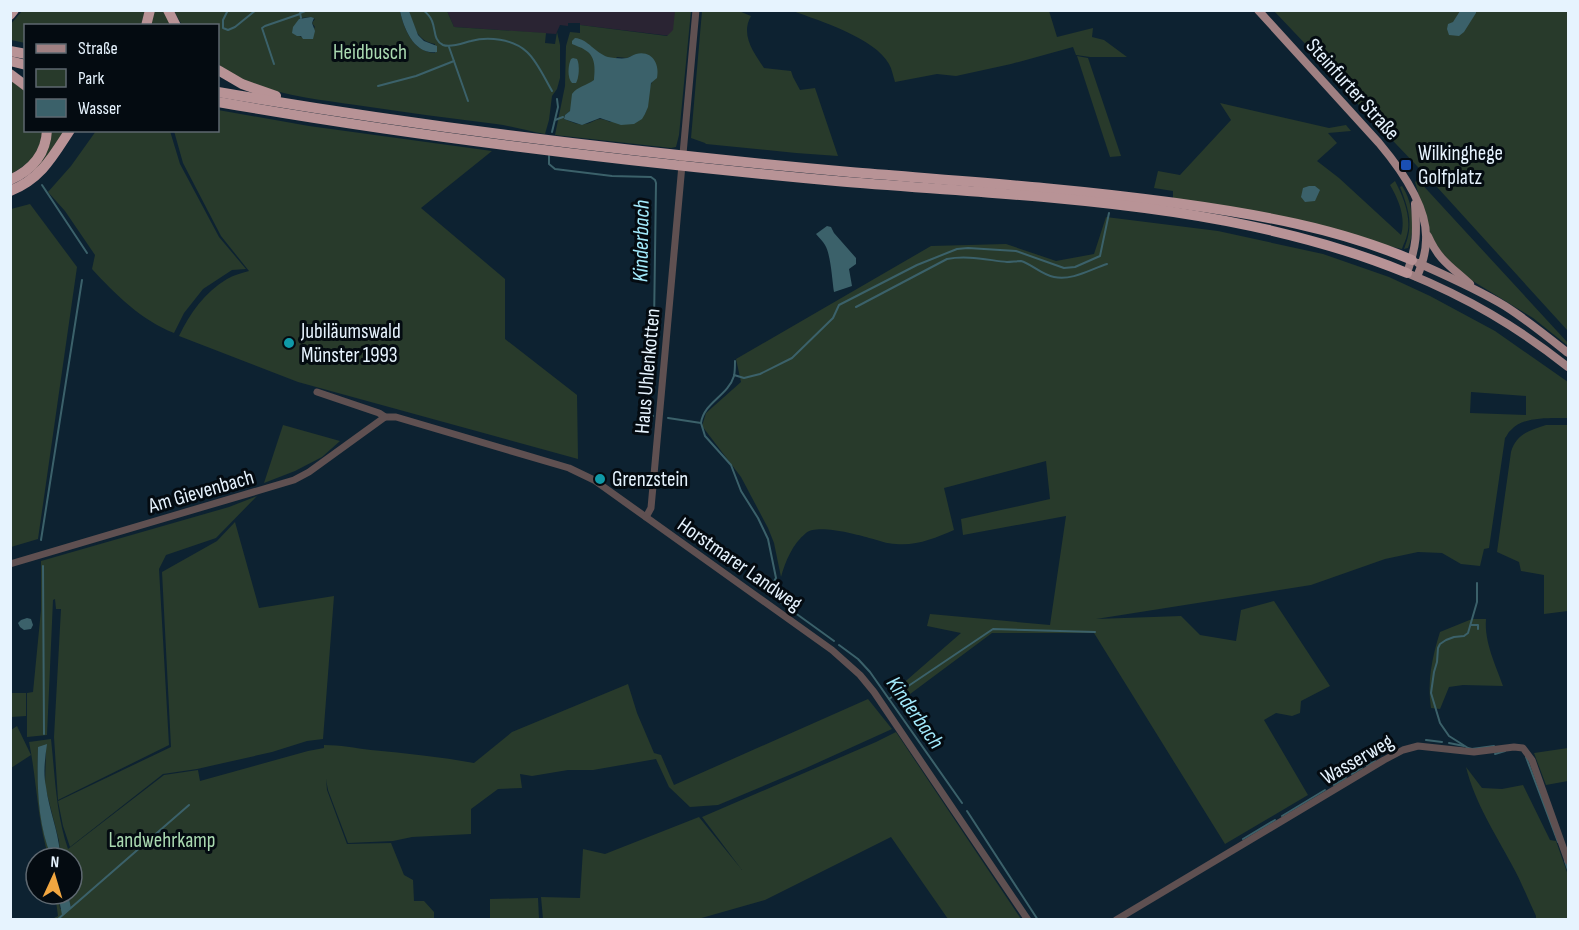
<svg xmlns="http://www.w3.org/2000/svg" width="1579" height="930" font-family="'Sofia Sans Condensed',sans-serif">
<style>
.commercial{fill:#2a2433}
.green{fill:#283a2b;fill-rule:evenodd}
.water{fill:#3b616a}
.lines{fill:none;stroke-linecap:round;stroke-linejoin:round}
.stream{stroke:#3b616a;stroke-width:2}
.minor{stroke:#5f5051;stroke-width:7}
.major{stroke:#9f8082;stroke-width:8}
.highway{stroke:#b89396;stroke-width:10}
.transit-dot{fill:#1a4fb4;stroke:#040b11;stroke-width:2}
.culture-dot{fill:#0f9aa8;stroke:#040b11;stroke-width:2}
.labels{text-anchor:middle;stroke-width:6;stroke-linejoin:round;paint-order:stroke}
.park-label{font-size:21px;fill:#aadab1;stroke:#040b11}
.street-label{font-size:21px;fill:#e6f3fe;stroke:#040b11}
.poi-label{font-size:21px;fill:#e6f3fe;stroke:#040b11;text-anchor:start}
.water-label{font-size:22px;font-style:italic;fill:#a3ebfd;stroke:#040b11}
</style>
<rect width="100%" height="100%" fill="#0d2231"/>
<polygon class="commercial" points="447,11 684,11 679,37 580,25 580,23 568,23 568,26 560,25 556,34 454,27"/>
<g class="green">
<polygon points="153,10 165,11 172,26 150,26"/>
<polygon points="22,11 145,11 141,25 26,26 25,43 11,40 10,25"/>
<path d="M174,11H400C404,29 413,52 435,53V44C417,41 413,26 409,11H447L454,27L546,33L545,43L555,44L557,32L560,45V78L557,89L552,96L549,120L545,134C528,131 512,126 496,124C449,118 402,112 356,105C308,98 257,94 218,64V26L182,25ZM311,17L315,19L312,23L315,27L306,39L295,34L301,18Z"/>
<path d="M675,11H691L679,135L676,147L671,148L555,135L565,86L566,46L570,32L580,33V25L667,36L673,30ZM637,54L654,79C646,89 650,103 645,114L610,122C596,115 597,122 585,124C579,126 570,121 564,119L565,115L570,111L617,57L627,58Z"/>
<path d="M702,11H739L751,16C740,35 754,53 764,68L791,71L793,77L800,90L815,88L838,156L796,153L706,144L705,143L691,138Z"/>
<path d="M793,11H1049L1057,37L1093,28L1092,37L1104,40L1127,57H1090L1076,55L1073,47L1011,64L956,76L937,74L895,82C893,76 892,69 889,64C875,38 820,21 793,11Z"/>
<polygon points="1274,11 1568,11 1568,331 1437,187 1314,58 1321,49 1313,52"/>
<polygon points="1077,56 1088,58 1121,156 1110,157"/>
<path d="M10,80L25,91L26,130L43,131C38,156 32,161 10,175Z"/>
<path d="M1220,103L1329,128L1346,125L1351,131L1328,133L1337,143L1317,161L1339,178L1401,235C1406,218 1399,200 1390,185L1395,181C1403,196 1412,218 1407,235C1406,240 1403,245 1402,249L1173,198V191L1154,188L1158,171L1180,175L1231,120Z"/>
<path d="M218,110L309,126L492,151L421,208L505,279V339L577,395L578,459L298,382L179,336C190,313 205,292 227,279C234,275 242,273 249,271L221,236L183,163L174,131L218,130Z"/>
<polygon points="51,131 66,131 46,162 23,178"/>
<path d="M96,131H170L180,164L219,237L246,269L232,270L203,289L184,313L174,333C141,320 115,294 92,269L95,255L65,211L48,192L71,166Z"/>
<polygon points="1418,180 1568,343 1568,346 1533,318 1463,275 1446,260 1430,234 1415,182"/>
<path d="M1402,186C1413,202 1416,230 1408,248L1404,249C1414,225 1409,210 1400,187Z"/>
<polygon points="30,204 77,267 38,539 11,547 11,209"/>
<path d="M1106,217L1218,231L1323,254L1389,277L1430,296L1495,331L1568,382V418C1552,418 1523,416 1511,430C1508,432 1507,436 1505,438L1489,548L1484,549L1480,566L1461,564L1442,553L1418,552L1385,559L1311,585L1096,619L1181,616L1200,635L1236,641L1241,610L1274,601L1330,686L1301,701L1300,713L1292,716L1276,713L1264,720L1308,795L1225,844L1094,633H992L906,697L900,686L961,633L927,626L930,614L1050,625L1066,516L963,535L961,519L1050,499L1046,461L944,488L954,530C935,538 917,546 896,544C887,544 878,540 869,538C855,534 817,524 806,533C793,543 785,562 781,577L774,543L768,528L741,477L702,426L706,413L741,382L736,359L931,246L1006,244L1056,261L1094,254ZM1471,392L1526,396V415L1470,413Z"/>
<polygon points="283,425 340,441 322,457 295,471 264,483"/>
<path d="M1546,425H1568V611L1544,614V575L1521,571L1519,562L1497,552L1511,452C1516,434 1530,430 1546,425Z"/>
<polygon points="257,496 216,538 166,555 159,569 169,745 58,800 54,737 61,609 56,609 55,599 53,600 47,735 27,737 27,693 33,692 41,610 41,561 229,507"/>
<polygon points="235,522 259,608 334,596 323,739 307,741 272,752 197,769 163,774 70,847 63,826 58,801 171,747 162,572 217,541"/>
<path d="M1472,619H1486C1484,642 1496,666 1503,686L1463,685L1449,687L1440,709L1431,708C1427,681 1432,658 1440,632Z"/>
<path d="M628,684L637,713L654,753L661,755L674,785L868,699L892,729L806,768L718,805L690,807L669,787L656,759L593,770H568L532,776L520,774L522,788L498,789L471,809V834L412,837L393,841L348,843L328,790L326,779L327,790L347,844L391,843L404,875L413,880L414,901H424L434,912V920L52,919L58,916L55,894H58L60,909L71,908L68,894H72V858H49C37,820 37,781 29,742L51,739C55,776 56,814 68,849L164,775L198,770L200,781L308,751L324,748V745C340,745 355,748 371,750C406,753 440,757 474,763L512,732ZM46,745L45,786L59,841L60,853L55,857L51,856C38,822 37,783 38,748Z"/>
<polygon points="11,693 26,693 26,716 11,717"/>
<polygon points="17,726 31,755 11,768 11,730"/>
<polygon points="896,732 1021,919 948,919 891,837 765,900 698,919 543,919 541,897 580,898 583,849 605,854 699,817 742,870 702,817 876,742"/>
<polygon points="1568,748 1568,781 1546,785 1534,753"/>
<path d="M1466,767L1482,788L1502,789L1523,785L1550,840L1556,841L1568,875V919H1536V916C1528,899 1521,881 1512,865C1495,833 1475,803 1466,767Z"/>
<polygon points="538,898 539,919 490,919 490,899"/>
</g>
<g class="water">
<path d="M400,11H409L418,35L424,41L437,46V52C414,55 404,29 400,11Z"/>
<polygon points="1460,11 1476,11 1476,13 1464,32 1459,36 1449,35 1447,29 1448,24 1453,22"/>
<polygon points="311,17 314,18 312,23 315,31 313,39 303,39 301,36 297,36 292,33 293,27 299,19"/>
<path d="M575,38C588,39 595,53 608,57C613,58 622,59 627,58C631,57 632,55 636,54C652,50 660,64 657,78L651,83L648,107L645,114L642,119L634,124L621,125L600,118L582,125L564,119L565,115L570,111L572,94C578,86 586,86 594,80C595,69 596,56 585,50C581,47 576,46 572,44V41Z"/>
<path d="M573,58L577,59C580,65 579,78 576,83H572C567,78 568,65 571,59Z"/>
<polygon points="1309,186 1315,186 1320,190 1315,201 1305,202 1301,197 1303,188"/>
<path d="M827,226L831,227L834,233L856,258V264L849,269L852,286L834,292C832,280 831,255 825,245C823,241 819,238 816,234Z"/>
<polygon points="27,618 31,619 33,625 31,629 24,630 20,627 18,623 21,620"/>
<path d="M47,744C45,758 43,773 46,787C49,810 58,830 60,853L55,857L51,856C37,822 37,783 38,747Z"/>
<polygon points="58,894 68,894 71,908 62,915"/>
</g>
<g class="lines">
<g class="stream">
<polyline points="228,10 223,20 223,28 228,30 235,27 256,10"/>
<path d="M423,10C427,13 430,16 432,21C436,30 433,40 443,45C451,48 463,43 471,41C488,36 513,39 527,52C537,61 545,79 552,91"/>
<polyline points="301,18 300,13 308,10"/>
<polyline points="449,47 468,101"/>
<polyline points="274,64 262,28 265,26 300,14"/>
<polyline points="378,86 416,76 454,61"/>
<polyline points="555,120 563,117"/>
<polyline points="552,132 558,107 557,99"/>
<polyline points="549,156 549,164 555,169 612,176 651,177 655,180 656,183 654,325 646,411 648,415 653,416"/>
<polyline points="42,185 87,253"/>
<path d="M856,307L947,259C967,255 987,260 1007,262C1011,262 1017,261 1021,261C1030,263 1042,275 1054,277C1072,281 1091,269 1107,264"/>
<polyline points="734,375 744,378 760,374 792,358 833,318 839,305 917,265 957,249 968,248 1016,251 1064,268 1075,267 1100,256 1109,213"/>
<polyline points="668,418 701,423 705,436 731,465 741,491 758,518 768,539 776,578 768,591 769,594 834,641"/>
<path d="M701,423C704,402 728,396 734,376C735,371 735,365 735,361"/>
<polyline points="41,540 82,280"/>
<polyline points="43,566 44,734"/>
<polyline points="1477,583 1477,602 1468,633 1464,636 1454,637 1446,640 1440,644 1438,648 1437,662 1434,672 1431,693 1440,723 1449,736 1468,748 1472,749 1494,746"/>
<polyline points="1471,625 1478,625 1478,629"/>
<polyline points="839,645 858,659 870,672 962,803"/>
<polyline points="889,699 993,629 1095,632"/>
<polyline points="1426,740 1442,742"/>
<polyline points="1449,743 1464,746"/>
<polyline points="1495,754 1505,751"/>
<polyline points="1526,757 1558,842"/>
<polyline points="1367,766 1375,761"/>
<polyline points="1352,774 1362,768"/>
<polyline points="1334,785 1346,778"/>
<polyline points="967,811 1038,920"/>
<polyline points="1282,816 1325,790"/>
<polyline points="1243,839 1275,820"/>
<polyline points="1565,861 1568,870"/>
<polyline points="57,920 189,805"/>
</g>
<g class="minor">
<polyline points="317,392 379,413 385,417 396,417 569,468 594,480 832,650 860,675 874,692 1028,920"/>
<polyline points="646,517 651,508 696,10"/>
<polyline points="10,564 294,480 309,472 385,417"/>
<polyline points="1116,920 1384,760 1403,750 1418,746 1474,752 1514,747 1523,748 1532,760 1568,861"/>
</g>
<g class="major">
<path d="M1258,10L1379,143C1400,168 1428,206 1426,240C1426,253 1422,265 1417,277"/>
<path d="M1415,204C1417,234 1417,244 1407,273C1468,298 1516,326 1568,367"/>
<path d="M1428,236C1439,261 1452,267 1470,284"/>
<path d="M1418,263C1447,276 1477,289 1505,306C1527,320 1548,337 1568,353"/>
</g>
<g class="highway">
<polyline points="168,10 176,26"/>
<polyline points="10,15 14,10"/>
<polyline points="146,26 150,10"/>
<polyline points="10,51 26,54"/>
<polyline points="10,61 26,65"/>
<polyline points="218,70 242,84 276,96"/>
<polyline points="10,74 26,86"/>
<path d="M218,92C427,128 638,153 850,172C959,181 1068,188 1176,203C1256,214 1337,228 1412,260"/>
<path d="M218,102C422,138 629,162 836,181C1024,197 1230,200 1407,273"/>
<path d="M10,180C32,170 46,154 47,130"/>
<path d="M10,191C41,179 53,156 70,130"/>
</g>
</g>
<rect class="transit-dot" x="1400" y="159" width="12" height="12" rx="3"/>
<g class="culture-dot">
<circle cx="289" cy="343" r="6"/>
<circle cx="600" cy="479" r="6"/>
</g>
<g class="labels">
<g class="park-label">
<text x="370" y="59">Heidbusch</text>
<text x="162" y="847">Landwehrkamp</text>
</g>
<g class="street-label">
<text transform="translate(1353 89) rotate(48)" y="7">Steinfurter Straße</text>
<text transform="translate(647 371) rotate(-85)" y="7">Haus Uhlenkotten</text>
<text transform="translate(201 491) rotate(-16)" y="7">Am Gievenbach</text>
<text transform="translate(740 564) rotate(35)" y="7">Horstmarer Landweg</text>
<text transform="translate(1357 759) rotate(-30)" y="7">Wasserweg</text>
</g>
<g class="poi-label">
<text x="1418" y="160">Wilkinghege<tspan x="1418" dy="24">Golfplatz</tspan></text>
<text x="301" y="338">Jubiläumswald<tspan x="301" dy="24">Münster 1993</tspan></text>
<text x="612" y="486">Grenzstein</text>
</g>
<g class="water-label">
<text transform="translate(640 241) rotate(-89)" y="8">Kinderbach</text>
<text transform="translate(916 712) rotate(55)" y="8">Kinderbach</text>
</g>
</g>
<rect width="1579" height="930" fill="none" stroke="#e6f3fe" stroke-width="24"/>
<rect x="24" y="24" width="195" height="108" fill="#040b11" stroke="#5e6870" stroke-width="1.5"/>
<rect x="36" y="44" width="30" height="9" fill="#9f8082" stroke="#5e6870" stroke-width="1.5"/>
<text x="78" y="54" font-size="18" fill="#e6f3fe">Straße</text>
<rect x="36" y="69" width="30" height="18" fill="#283a2b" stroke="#5e6870" stroke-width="1.5"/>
<text x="78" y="84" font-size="18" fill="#e6f3fe">Park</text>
<rect x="36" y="99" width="30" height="18" fill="#3b616a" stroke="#5e6870" stroke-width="1.5"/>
<text x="78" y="114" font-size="18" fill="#e6f3fe">Wasser</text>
<g transform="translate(54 876) rotate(4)"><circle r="28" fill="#040b11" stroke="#5e6870" stroke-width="1.5"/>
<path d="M0-4.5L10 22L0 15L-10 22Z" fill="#f1a640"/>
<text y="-9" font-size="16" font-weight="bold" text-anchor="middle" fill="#e6f3fe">N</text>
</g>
</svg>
